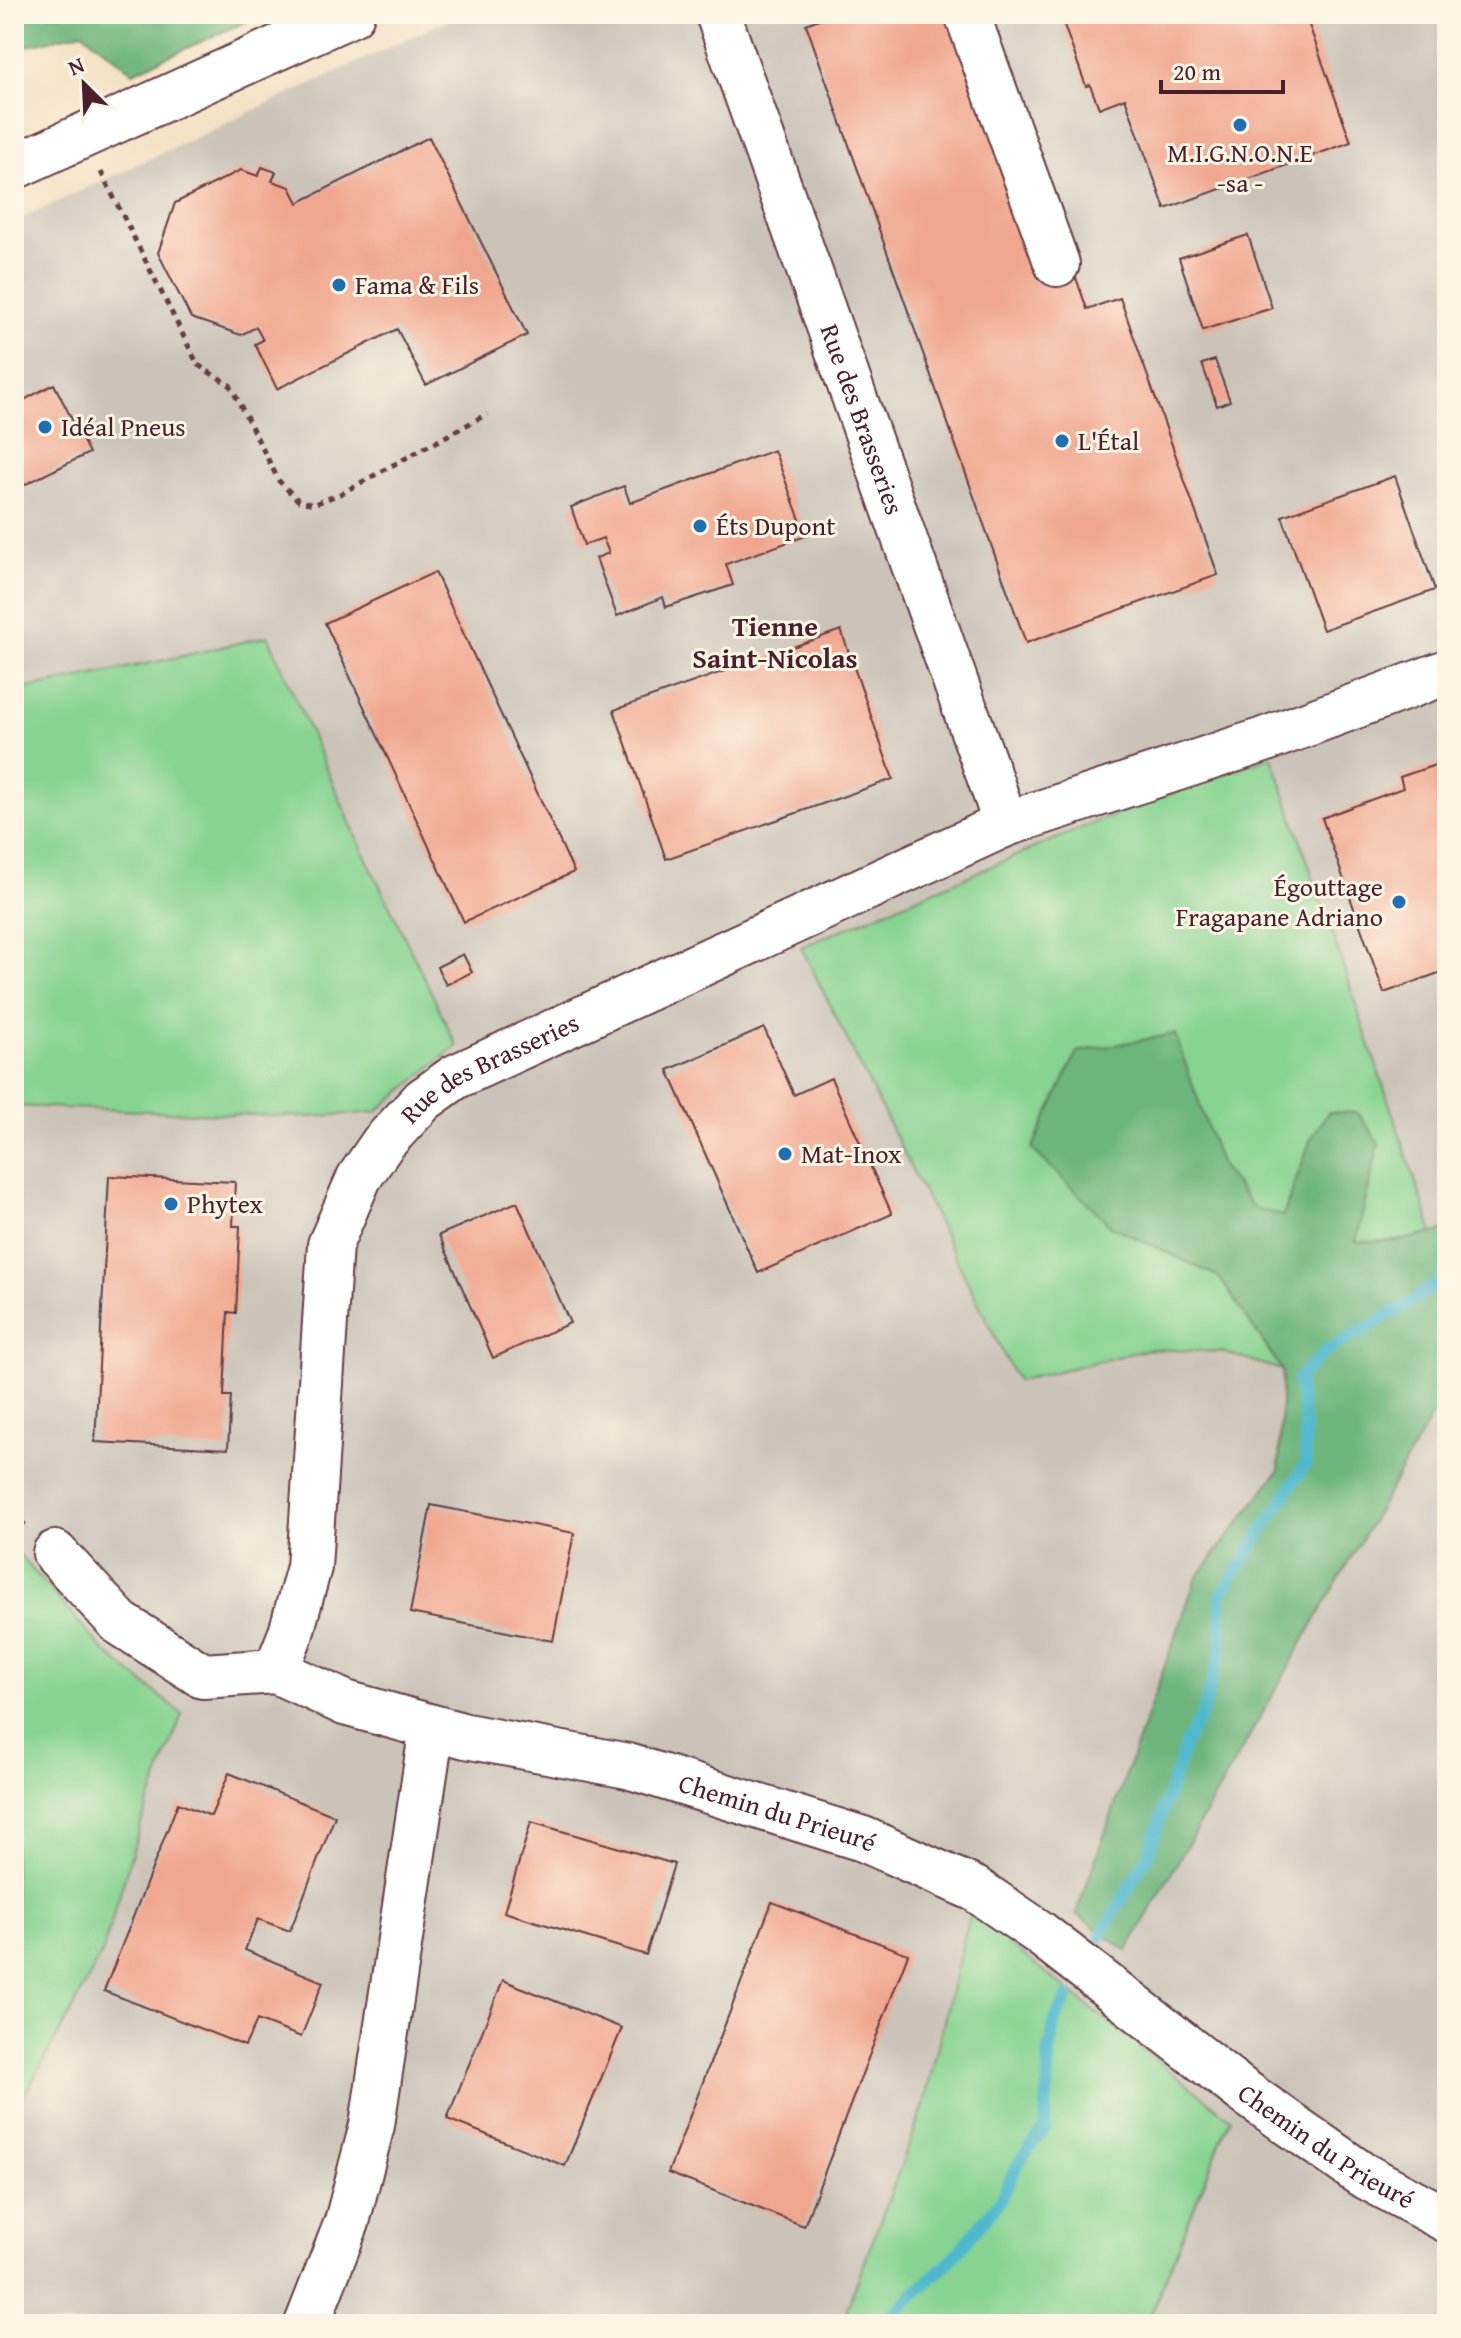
<svg xmlns="http://www.w3.org/2000/svg" width="1461" height="2338" font-family="'Gentium Book Plus',serif">
<style>
.industrial{fill:#cbc2b8}
.green{fill:#87d391;stroke:#68795e;stroke-width:2}
.forest{fill:#6db57b;stroke:#5c6a53;stroke-width:2}
.lines{fill:none;stroke-linecap:round;stroke-linejoin:round}
.stream{stroke:#4fb8cd;stroke-width:12}
.building{fill:#f0a68e}
.minor-casing{stroke:#643c42;stroke-width:48}
.path{stroke:#643c42;stroke-width:5;stroke-dasharray:6 6;stroke-linecap:butt}
.minor{stroke:#fff;stroke-width:44}
.poi-dot{fill:#1f6fb2;stroke:#fcf5e5;stroke-width:3}
.labels{text-anchor:middle;stroke-width:6;stroke-linejoin:round;paint-order:stroke}
.poi-label{font-size:26px;fill:#4a1f2b;stroke:#fcf5e5;text-anchor:start}
.street-label{font-size:26px;fill:#4a1f2b;stroke:#fcf5e5}
.neighbourhood-label{font-size:28px;font-weight:bold;fill:#4a1f2b;stroke:#fcf5e5}
</style>
<rect width="100%" height="100%" fill="#fcf5e5"/>
<filter id="ink" filterUnits="userSpaceOnUse"><feTurbulence type="fractalNoise" baseFrequency=".0125" numOctaves="2"/><feDisplacementMap in="SourceGraphic" scale="16" xChannelSelector="R" yChannelSelector="G"/><feConvolveMatrix kernelMatrix="1 2 1 2 8 2 1 2 1" color-interpolation-filters="sRGB"/></filter>
<filter id="wash" filterUnits="userSpaceOnUse"><feTurbulence type="fractalNoise" baseFrequency=".006" numOctaves="4" result="noise"/><feDisplacementMap in="SourceGraphic" scale="32" xChannelSelector="R" yChannelSelector="G"/><feGaussianBlur stdDeviation="1.8" result="paint"/><feColorMatrix in="noise" values="0 0 0 0 0 0 0 0 0 0 0 0 0 0 0 0 0 1.4 0 .05"/><feComposite in="paint" operator="in"/></filter>
<g filter="url(#wash)">
<rect width="100%" height="100%" fill="#f4e1c5"/>
<polygon class="industrial" points="461,14 1447,14 1447,2324 14,2324 14,222"/>
<g class="green">
<polygon points="268,636 356,836 457,1046 376,1112 307,1117 14,1106 14,691 165,660"/>
<polygon points="1272,756 1433,1233 1398,1241 1356,1242 1379,1143 1311,1139 1283,1217 1254,1208 1221,1166 1175,1035 1111,1226 1219,1277 1282,1370 1222,1352 1149,1349 1017,1381 801,947 1098,821"/>
<polygon points="14,1549 104,1651 182,1714 140,1826 103,1950 75,2005 14,2113"/>
<polygon points="970,1913 1230,2118 1147,2324 841,2324 923,2108"/>
</g>
<g class="forest">
<polygon points="14,14 263,14 133,72 82,32 14,49"/>
<polygon points="1175,1034 1221,1166 1254,1208 1283,1216 1311,1139 1328,1112 1358,1113 1379,1143 1356,1242 1398,1241 1447,1230 1447,1389 1127,1951 1076,1914 1196,1579 1279,1470 1282,1370 1219,1277 1111,1226 1032,1149 1077,1052"/>
</g>
<g class="lines">
<g class="stream">
<polyline points="1100,1937 1148,1855 1186,1742 1203,1712 1222,1648 1220,1597 1306,1463 1305,1425 1298,1379 1326,1351 1412,1302 1447,1275"/>
<polyline points="890,2324 891,2316 952,2259 999,2202 1019,2162 1045,2128 1049,2052 1055,2020 1068,1996"/>
</g>
</g>
<g id="blocks">
<g class="building">
<polygon points="831,14 951,14 1075,275 1087,309 1120,298 1218,575 1026,643 806,24"/>
<polygon points="1060,14 1305,14 1351,142 1165,209 1125,98 1099,108 1090,85 1086,86"/>
<polygon points="429,137 527,335 426,385 397,329 277,389 255,344 263,340 256,327 241,335 191,318 158,253 175,203 241,170 258,176 262,167 276,172 272,181 290,187 298,203"/>
<polygon points="1248,235 1272,308 1203,330 1179,258"/>
<polygon points="1215,360 1230,401 1217,406 1202,364"/>
<polygon points="54,384 89,453 14,490 14,386 22,401"/>
<polygon points="774,450 806,536 726,564 733,585 666,607 663,597 617,616 596,558 609,553 603,538 584,545 571,507 624,486 630,503"/>
<polygon points="1395,476 1435,590 1323,630 1282,516"/>
<polygon points="435,572 574,872 464,922 325,623"/>
<polygon points="841,630 893,779 666,859 614,710"/>
<polygon points="1447,761 1447,970 1384,993 1322,818 1403,788 1400,777"/>
<polygon points="463,954 472,972 446,985 437,967"/>
<polygon points="764,1028 794,1095 831,1078 892,1214 758,1273 668,1070"/>
<polygon points="109,1176 235,1182 233,1226 240,1226 236,1313 228,1312 224,1396 231,1396 228,1449 95,1442"/>
<polygon points="517,1202 570,1323 493,1358 439,1235"/>
<polygon points="431,1505 574,1533 553,1641 410,1613"/>
<polygon points="229,1773 335,1816 290,1931 258,1919 245,1950 323,1982 301,2037 257,2020 245,2046 104,1991 178,1803 211,1816"/>
<polygon points="531,1822 674,1864 646,1955 504,1912"/>
<polygon points="772,1902 908,1954 804,2226 668,2173"/>
<polygon points="503,1980 622,2028 565,2166 447,2119"/>
</g>
</g>
</g>
<g filter="url(#ink)">
<use href="#blocks" fill-opacity="0" stroke="#643c42" stroke-width="2"/>
<g class="lines">
<g class="minor-casing">
<g id="minor">
<path id="s1" d="M718,14L1006,824"/>
<polyline points="967,14 1057,264"/>
<polyline points="14,167 352,14"/>
<path id="s2" d="M55,1553L120,1623L203,1676L276,1671L345,1703L432,1727L466,1736L628,1766L863,1839L975,1889L1037,1931L1243,2091L1361,2174L1447,2220"/>
<path id="s3" d="M276,1671L291,1633L309,1567L330,1245L359,1178L383,1143L423,1100L455,1077L1006,824L1261,741L1447,672"/>
<polyline points="307,2324 347,2222 372,2125 432,1727"/>
</g>
</g>
<g class="path">
<polyline points="101,172 198,365 230,385 279,481 299,501 314,504 340,494 487,414"/>
<polyline points="14,1515 25,1525"/>
</g>
<use href="#minor" class="minor"/>
</g>
</g>
<g class="poi-dot">
<circle cx="1240" cy="125" r="8"/>
<circle cx="339" cy="285" r="8"/>
<circle cx="45" cy="427" r="8"/>
<circle cx="1062" cy="441" r="8"/>
<circle cx="700" cy="526" r="8"/>
<circle cx="1399" cy="902" r="8"/>
<circle cx="785" cy="1154" r="8"/>
<circle cx="171" cy="1204" r="8"/>
</g>
<g class="labels">
<g class="poi-label">
<text x="1240" y="162" text-anchor="middle">M.I.G.N.O.N.E<tspan x="1240" dy="30">-sa -</tspan></text>
<text x="355" y="294">Fama &amp; Fils</text>
<text x="61" y="436">Idéal Pneus</text>
<text x="1078" y="450">L'Étal</text>
<text x="716" y="535">Éts Dupont</text>
<text x="1383" y="896" text-anchor="end">Égouttage<tspan x="1383" dy="30">Fragapane Adriano</tspan></text>
<text x="801" y="1163">Mat-Inox</text>
<text x="187" y="1213">Phytex</text>
</g>
<g class="street-label">
<text dy="9" stroke="none"><textPath href="#s1" startOffset="430">Rue des Brasseries</textPath></text>
<text dy="9" stroke="none"><textPath href="#s3" startOffset="680">Rue des Brasseries</textPath></text>
<text dy="9" stroke="none"><textPath href="#s2" startOffset="790">Chemin du Prieuré</textPath></text>
<text dy="9" stroke="none"><textPath href="#s2" startOffset="1438">Chemin du Prieuré</textPath></text>
</g>
<g class="neighbourhood-label">
<text x="775" y="636">Tienne<tspan x="775" dy="32">Saint-Nicolas</tspan></text>
</g>
</g>
<rect width="1461" height="2338" fill="none" stroke="#fcf5e5" stroke-width="48"/>
<g transform="translate(84 84) rotate(336)" stroke="#fcf5e5" stroke-width="6" paint-order="stroke">
<path d="M0-6L14 30L0 20L-14 30Z" fill="#4a1f2b"/>
<text y="-12" font-size="22" font-weight="bold" text-anchor="middle" fill="#4a1f2b">N</text>
</g>
<path d="M1161 80v12h122v-12" fill="none" stroke="#4a1f2b" stroke-width="4"/>
<text x="1173" y="80" font-size="24" fill="#4a1f2b" stroke="#fcf5e5" stroke-width="6" paint-order="stroke">20 m</text>
</svg>
